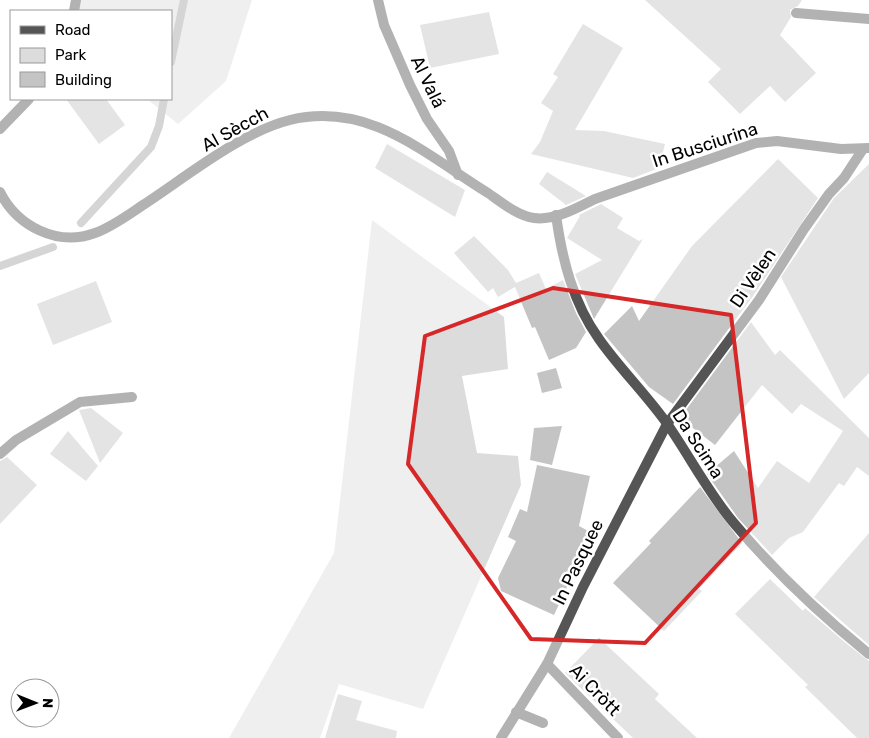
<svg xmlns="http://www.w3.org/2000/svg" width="869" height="738" font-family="Rubik,sans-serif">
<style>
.green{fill:#dcdcdc}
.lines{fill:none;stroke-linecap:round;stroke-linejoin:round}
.stream{stroke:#a3a3a3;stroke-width:8}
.building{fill:#c4c4c4}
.lane{stroke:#555;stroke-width:10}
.street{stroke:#555;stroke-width:10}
.marked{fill:none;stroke:#d62828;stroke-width:4;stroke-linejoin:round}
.labels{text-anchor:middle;stroke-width:5;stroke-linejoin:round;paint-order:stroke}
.street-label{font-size:18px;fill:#000;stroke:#fff}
</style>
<rect width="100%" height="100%" fill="#fff"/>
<g class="green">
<polygon points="76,0 252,0 226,81 178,124 147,99 171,99 171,11 74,11"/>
<polygon points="372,220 504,317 508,369 462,376 477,453 518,456 521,485 423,709 339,684 320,738 229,738 334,553"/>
</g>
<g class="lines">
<g class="stream">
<polyline points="171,62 184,0"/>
<polyline points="81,223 151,147 159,126 164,99"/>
<polyline points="0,266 53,247"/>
</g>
</g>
<g class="building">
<polygon points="645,0 802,0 798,6 790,10 791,17 780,35 816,73 785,102 770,86 740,114 708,82 721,69"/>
<polygon points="489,12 499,54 430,68 420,25"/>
<polygon points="583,24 623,48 575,130 604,131 665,144 659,168 633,178 531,154 540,142 553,111 541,103 558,77 553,74"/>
<polygon points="66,99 106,99 125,125 99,144"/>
<polygon points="387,144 465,190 455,217 375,168"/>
<polygon points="778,159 818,198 753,296 673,404 649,387 604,334 632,306 639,321 692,246"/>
<polygon points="869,164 869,373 844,399 781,277 834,198"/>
<polygon points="547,172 586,196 566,205 539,184"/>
<polygon points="601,204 623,218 617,228 639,241 643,239 594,319 575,274 602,260 567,238 580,216 579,215"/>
<polygon points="474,236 508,270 516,283 539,273 546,289 563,280 576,313 586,332 576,348 549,360 535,327 532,328 515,287 498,297 493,288 488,292 454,253"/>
<polygon points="96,281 112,322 53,345 37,304"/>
<polygon points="751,322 775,355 780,350 869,438 869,476 857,467 844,486 839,483 803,532 789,538 772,555 738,518 707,474 734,451 758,488 777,461 809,483 843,431 801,404 792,414 762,385 715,445 680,418"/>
<polygon points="556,368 562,388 542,393 537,373"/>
<polygon points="91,408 123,433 100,463 79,410"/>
<polygon points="562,426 552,465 530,460 534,428"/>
<polygon points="68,431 98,466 86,481 50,454"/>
<polygon points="7,457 37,485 0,524 0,461"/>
<polygon points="537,465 590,476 579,526 592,533 554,615 501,591 498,578 516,541 508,537 520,509 527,512"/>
<polygon points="700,487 742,543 699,589 702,591 664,631 613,583 651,543 649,541"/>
<polygon points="869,533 869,645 814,597"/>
<polygon points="770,579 803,611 805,608 847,644 869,661 869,738 857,738 805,687 808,685 735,614"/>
<polygon points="599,638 659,694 655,699 697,738 633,738 565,673"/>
<polygon points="338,694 362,701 356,720 397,731 396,738 325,738"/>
</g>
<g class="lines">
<g class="lane">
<polyline points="378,0 384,25 410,85 427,119 449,151 458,175"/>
<polyline points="796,13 869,19"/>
<polyline points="0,454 16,440 80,402 132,397"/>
<polyline points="547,664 618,738"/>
</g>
<g class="street">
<polyline points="74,11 76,0"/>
<polyline points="0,129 29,99"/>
<path d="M0,192C17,226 57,247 95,233C112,227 128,215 143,205C186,177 241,132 290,120C369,101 425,154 488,193C501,202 518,216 534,218C554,221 577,208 595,199L756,143L777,141L841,149L869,148"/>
<path d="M556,215C562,259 573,303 599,339C620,369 647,395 668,425C690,457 708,492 733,522C773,570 821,615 869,654"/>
<polyline points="516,712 543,723"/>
<polyline points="501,738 547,664 583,587 667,424 759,300 804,229 829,194 844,178 863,149"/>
</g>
</g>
<path d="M0 0H869V738H0ZM553,288L731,315L756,523L645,643L531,639L408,464L425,336Z" fill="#fff" fill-opacity=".55" fill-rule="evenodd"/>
<path class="marked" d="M553,288L731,315L756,523L645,643L531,639L408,464L425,336Z"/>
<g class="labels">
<g class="street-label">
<text transform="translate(428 82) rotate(64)" y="6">Al Valá</text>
<text transform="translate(235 129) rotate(-29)" y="6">Al Sècch</text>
<text transform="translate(705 145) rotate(-18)" y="6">In Busciurina</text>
<text transform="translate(753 278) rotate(-56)" y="6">Di Vèlen</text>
<text transform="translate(698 444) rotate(57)" y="6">Da Scima</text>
<text transform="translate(578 562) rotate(-64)" y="6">In Pasquee</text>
<text transform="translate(595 690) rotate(46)" y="6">Ai Cròtt</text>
</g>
</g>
<rect x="10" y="10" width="162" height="90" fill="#ffffff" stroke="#999999"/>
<rect x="20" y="26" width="25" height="8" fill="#555555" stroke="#999999"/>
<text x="55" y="35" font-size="15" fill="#000000">Road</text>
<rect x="20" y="48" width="25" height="15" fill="#dcdcdc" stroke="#999999"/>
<text x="55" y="60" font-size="15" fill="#000000">Park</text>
<rect x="20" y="72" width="25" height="15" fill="#c4c4c4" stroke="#999999"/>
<text x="55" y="85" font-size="15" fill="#000000">Building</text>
<g transform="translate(35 703) rotate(91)"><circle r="24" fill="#ffffff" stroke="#999999"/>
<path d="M0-4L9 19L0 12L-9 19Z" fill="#000000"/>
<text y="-8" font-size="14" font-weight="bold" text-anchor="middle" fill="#000000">N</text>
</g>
</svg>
